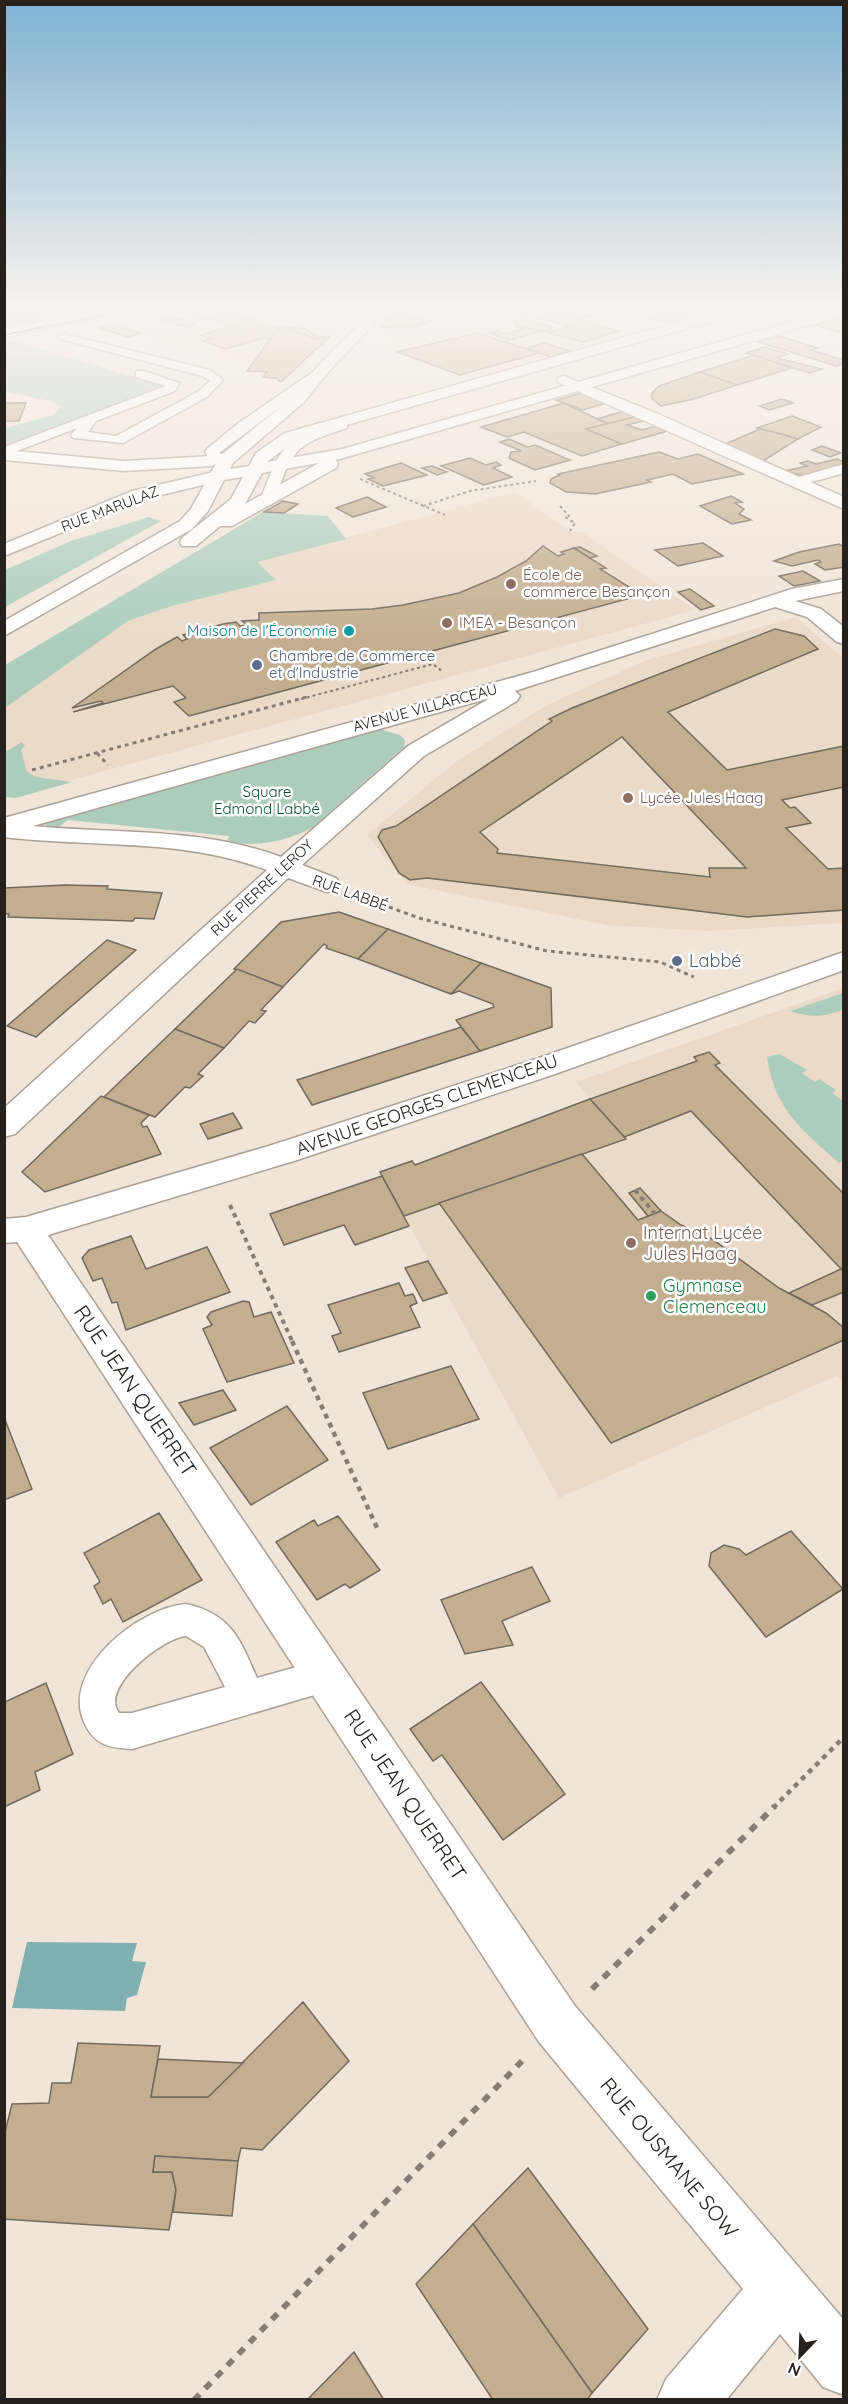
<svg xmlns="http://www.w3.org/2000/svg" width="848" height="2404" font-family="Quicksand,sans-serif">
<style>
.built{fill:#ebdac8}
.green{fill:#accdbc}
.water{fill:#81b0b1}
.building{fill:#c3ae8f;stroke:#736b5f;stroke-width:1.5;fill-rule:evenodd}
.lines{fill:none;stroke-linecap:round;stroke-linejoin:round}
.service-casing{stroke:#aba095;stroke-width:3}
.minor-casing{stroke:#aba095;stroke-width:3}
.secondary-casing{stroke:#aba095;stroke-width:3}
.path-far4{stroke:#867e76;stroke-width:2;stroke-dasharray:3 3;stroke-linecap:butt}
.path-far3{stroke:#867e76;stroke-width:3;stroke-dasharray:4 4;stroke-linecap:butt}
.path-far2{stroke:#867e76;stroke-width:4;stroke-dasharray:4.5 4.5;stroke-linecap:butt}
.path-far1{stroke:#867e76;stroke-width:4.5;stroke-dasharray:5 5;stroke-linecap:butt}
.path{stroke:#867e76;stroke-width:6;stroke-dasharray:8 8;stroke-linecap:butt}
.service{fill:#fff;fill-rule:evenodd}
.minor{fill:#fff;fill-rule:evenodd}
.secondary{fill:#fff;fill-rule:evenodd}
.tram{stroke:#3e3833;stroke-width:1.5}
.education-dot{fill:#8d6e63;stroke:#fff;stroke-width:2}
.culture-dot{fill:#0f9aa8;stroke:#fff;stroke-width:2}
.service-dot{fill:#5c6f8a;stroke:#fff;stroke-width:2}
.leisure-dot{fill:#2e9e5b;stroke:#fff;stroke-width:2}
.labels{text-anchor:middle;stroke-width:5;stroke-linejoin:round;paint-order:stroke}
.far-street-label{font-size:15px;fill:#26211d;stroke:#fff}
.far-education-label{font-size:15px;fill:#785e54;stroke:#fff;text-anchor:start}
.far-culture-label{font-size:15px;fill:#0d838f;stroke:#fff;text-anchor:end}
.far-service-label{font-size:15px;fill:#4e5e75;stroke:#fff;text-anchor:start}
.far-park-label{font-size:15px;fill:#094f35;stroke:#fff}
.service-label{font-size:18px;fill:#4e5e75;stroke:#fff;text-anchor:start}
.street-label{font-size:18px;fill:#26211d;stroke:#fff}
.education-label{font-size:18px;fill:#785e54;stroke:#fff;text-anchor:start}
.leisure-label{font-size:18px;fill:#27864d;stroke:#fff;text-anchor:start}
.near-street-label{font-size:21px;fill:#26211d;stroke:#fff}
</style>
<rect width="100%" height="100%" fill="#f1e5d9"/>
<g class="built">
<polygon points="173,308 358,308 294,372 281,382 276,378 263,377 266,372 250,373 252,364 140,333 128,337 92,326"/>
<polygon points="399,308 691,308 692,316 475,380 385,347 396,343 401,336 387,335 379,330"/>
<polygon points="515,492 570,531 582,532 695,610 5,798 5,708 128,621 175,605 276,580 256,562"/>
<polygon points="796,617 843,658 843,923 709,931 606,925 407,884 367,835 457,761 547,705 647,660"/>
<polygon points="843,988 843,1381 836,1376 559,1498 404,1216 625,1139 576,1082"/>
</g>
<g class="green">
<polygon points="14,341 164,386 5,445 5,428 54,415 61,407 51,401 5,392 5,343"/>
<polygon points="263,512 328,516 346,539 257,562 276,580 175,605 128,621 5,708 5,665"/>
<polygon points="149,517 161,521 5,607 5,570 71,541"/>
<path d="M379,729L400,735L405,740L404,747L313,827C286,842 258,847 227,842L229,836L68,820L56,829L44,824L55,814L364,731Z"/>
<polygon points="22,742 25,746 21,750 27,772 36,777 72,782 16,798 5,797 5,752"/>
<path d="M843,993V1010C823,1017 811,1018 790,1011Z"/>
<path d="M780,1054L807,1070L802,1073L815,1082L819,1079L836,1090L832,1093L843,1101V1161L839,1163C801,1129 775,1110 767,1057Z"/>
</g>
<g class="water">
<polygon points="5,308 66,308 49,317 5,326"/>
<polygon points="27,1942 137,1943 132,1961 146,1962 137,1995 127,1998 125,2011 12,2008"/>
</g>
<g class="building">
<polygon points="196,308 240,308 201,319 180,312"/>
<polygon points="444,308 493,308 469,316 441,309"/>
<polygon points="537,308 612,308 616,309 577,319 584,321 568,326 521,313"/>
<polygon points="612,308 670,308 693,317 669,323"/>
<polygon points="616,309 621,310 577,319"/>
<polygon points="226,312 318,340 314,342 322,345 302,349 265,338 225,349 203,341 212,339 201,335 232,326 205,317"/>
<polygon points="394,312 410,317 432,321 413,328 380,327"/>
<polygon points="168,315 195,323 188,328 161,320"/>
<polygon points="521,319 549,326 554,328 543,332 520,327 515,321"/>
<polygon points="836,319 844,321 844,334 815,325"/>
<polygon points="515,321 520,327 541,331 503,342 509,340 490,333 497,331 504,334 523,329 515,326"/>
<polygon points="584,321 619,331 584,342 547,333"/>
<polygon points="112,325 140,333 128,337 100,328"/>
<polygon points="280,326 316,339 328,338 281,382 276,378 263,377 267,372 247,371"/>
<polygon points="286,327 306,329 315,336 330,337 316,339"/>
<polygon points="478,333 539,353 460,375 397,352"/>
<polygon points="779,336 818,348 811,350 844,360 844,364 836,366 758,342"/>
<polygon points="545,343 570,351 551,357 526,348"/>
<polygon points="765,347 788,354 777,358 822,369 810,373 746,353"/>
<polygon points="754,355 792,368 737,385 700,372"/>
<polygon points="700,372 737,385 694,399 661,406 652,399 652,393 659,386"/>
<polygon points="581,393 606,403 583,410 556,400"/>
<polygon points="782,399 793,403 769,410 760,406"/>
<polygon points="4,403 26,403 19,421 4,421"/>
<polygon points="564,403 608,424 586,429 622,444 582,456 524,432 507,437 481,427"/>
<polygon points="624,411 638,416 608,424 597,419"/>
<polygon points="638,416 647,420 627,425 642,430 660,425 671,430 622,444 586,429"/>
<polygon points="792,416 821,427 798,439 757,428"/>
<polygon points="760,429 777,433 798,439 763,461 725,444"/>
<polygon points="509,439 528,447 535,445 570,460 535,470 509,458 511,452 521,451 500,442"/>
<polygon points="822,446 841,453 830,457 812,450"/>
<polygon points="659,452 678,459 698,454 743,474 692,484 673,474 647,480 651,482 595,494 566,492 550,483 551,479 560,475 558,474"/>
<polygon points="470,458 486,465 496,462 501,465 493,468 512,477 484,485 441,466"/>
<polygon points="837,459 844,462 844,465 804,476 785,471 807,466 800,463 808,461 816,464"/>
<polygon points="401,463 427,475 383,486 368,479 374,478 365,474"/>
<polygon points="432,466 447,472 437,475 422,468"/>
<polygon points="731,496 742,502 735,503 744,509 739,514 751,520 732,524 700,506"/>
<polygon points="367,497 386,507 353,517 336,508"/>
<polygon points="283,501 298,504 284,513 264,512"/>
<polygon points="703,543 723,556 678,566 655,550"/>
<polygon points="839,544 844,547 844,567 825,570 815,564 821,562 818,560 792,566 774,561 799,552"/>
<polygon points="543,546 558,556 564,554 561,552 574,548 606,568 600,569 642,595 189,716 174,702 186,698 173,686 73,712 103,703 101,701 72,708 156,649 177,637 182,641 187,639 183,635 223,624 236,622 240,626 247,625 242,621 259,620 259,613 372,609 403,605 459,593 497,577 526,561"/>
<polygon points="580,547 597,556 590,558 574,548"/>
<polygon points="803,571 820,581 794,586 779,576"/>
<polygon points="690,589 714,606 701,610 678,592"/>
<path d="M775,629L804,636L818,649L668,712L727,770L844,746V787L782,800L790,808L795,807L811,823L786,828L828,869L844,868V910L747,917L427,878L410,880L399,873L378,837L382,830L396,826L552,721L549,719L572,708ZM622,737L746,868H709L710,877L497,853L498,849L480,832Z"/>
<polygon points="65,885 108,886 107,889 162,893 154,919 135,918 133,921 8,917 9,914 4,914 5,888"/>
<polygon points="339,912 388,929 358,959 326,948 327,946 324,944 283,987 234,969 281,922"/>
<polygon points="388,929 481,963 451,994 358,959"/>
<polygon points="107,940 136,950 36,1037 7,1026"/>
<polygon points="481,963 551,988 552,1027 480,1051 456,1020 494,1007 493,1004 459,991 451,994"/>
<polygon points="237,969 283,987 261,1010 266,1011 255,1023 249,1021 224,1048 175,1029"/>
<polygon points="461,1027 480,1051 312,1105 297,1080"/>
<polygon points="175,1029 224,1048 198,1074 203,1076 190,1088 185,1087 155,1117 104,1097"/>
<polygon points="709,1052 720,1063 715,1065 844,1194 844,1272 691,1111 624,1137 590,1099 697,1061 694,1057"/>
<polygon points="101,1096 149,1115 141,1123 143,1127 147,1126 161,1154 45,1192 22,1172"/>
<polygon points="590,1099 626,1139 404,1216 380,1172 412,1161 415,1165"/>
<polygon points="233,1113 242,1128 208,1139 200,1124"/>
<polygon points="582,1154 638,1220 661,1211 681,1225 712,1239 779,1288 826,1313 844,1328 844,1340 611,1443 439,1203"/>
<polygon points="382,1176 409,1226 355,1245 344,1225 284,1245 270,1214"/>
<polygon points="640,1188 661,1211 648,1216 629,1193"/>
<polygon points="131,1236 146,1269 207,1247 230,1292 126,1330 117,1302 112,1303 102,1278 93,1281 82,1258 89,1250"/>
<polygon points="428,1261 447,1293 423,1301 405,1268"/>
<polygon points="841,1269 844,1272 844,1292 812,1305 789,1293"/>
<polygon points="399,1283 405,1296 413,1294 417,1303 410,1306 420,1327 339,1352 332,1336 341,1333 328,1305"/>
<polygon points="243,1301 249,1302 254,1317 271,1312 294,1363 227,1382 203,1329 212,1325 207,1317 211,1312"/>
<polygon points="451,1366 479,1419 388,1449 363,1393"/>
<polygon points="223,1390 236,1410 194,1425 179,1403"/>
<polygon points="287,1406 328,1460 251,1505 210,1448"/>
<polygon points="4,1417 32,1489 4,1500"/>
<polygon points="159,1513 202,1580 123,1622 111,1599 103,1604 94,1586 100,1582 84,1553"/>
<polygon points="338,1516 380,1570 350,1588 345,1584 317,1600 276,1542 314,1520 318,1526"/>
<polygon points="791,1531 843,1589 766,1637 709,1566 711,1553 724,1545 739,1549 746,1555"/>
<polygon points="532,1567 550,1601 502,1621 513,1645 465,1654 441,1600"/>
<polygon points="481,1682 565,1794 503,1840 442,1755 433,1761 410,1729"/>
<polygon points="46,1683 73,1754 35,1772 40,1790 4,1807 4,1699 5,1702"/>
<polygon points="303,2002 349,2061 262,2150 241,2148 238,2161 155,2156 153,2172 172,2172 176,2190 169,2230 4,2219 4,2136 12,2104 49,2103 52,2083 71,2083 78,2043 160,2046 151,2097 208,2097"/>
<polygon points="158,2059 243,2063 208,2097 151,2097"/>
<polygon points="155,2156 238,2161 232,2216 173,2212 176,2190 172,2172 153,2172"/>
<polygon points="528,2168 648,2329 592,2393 473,2224"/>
<polygon points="473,2224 592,2393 587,2400 493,2400 416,2284"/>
<polygon points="354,2352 384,2400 307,2400"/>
</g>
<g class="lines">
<g class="service-casing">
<g id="service">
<polygon points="513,308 528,308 506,317 501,314"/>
<polygon points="64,334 210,370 223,380 207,397 123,443 73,438 71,435 77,428 4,456 4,447 166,386 136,377 136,371 144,371 179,383 175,391 96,421 88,432 116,436 199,391 210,381 202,376 60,339 58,337"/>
<polygon points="323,365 329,369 327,372 219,453 231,457 231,463 210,460 205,452 207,449 236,425"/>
<path d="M342,421L347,422V428C293,445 293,450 274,501L272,504H262L260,501C280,448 284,435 342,421Z"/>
<polygon points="844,464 844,473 797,486 790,482 792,479"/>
<path d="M186,1604C231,1614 240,1639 257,1678L325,1659L338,1664L343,1676L338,1688L132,1749C109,1748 94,1745 84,1722C61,1670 138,1608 186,1604ZM186,1636L204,1647L225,1687L132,1713H119C99,1688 162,1638 186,1636Z"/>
</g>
</g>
<g class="minor-casing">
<g id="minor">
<polygon points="108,308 133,308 126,312 4,337 4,329"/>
<polygon points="564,376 658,414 844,497 844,509 559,383 557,380 559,377"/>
<polygon points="4,450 124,461 212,456 220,461 212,466 124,471 4,460"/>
<polygon points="218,471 226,476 224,480 144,499 4,556 4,544 132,491"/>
<path d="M844,579V591L795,601L821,609L844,627V644L837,642L807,617L775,607L515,691L520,696L517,701L424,756L302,865L336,878L340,884L336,890L327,892L288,878L15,1134L4,1137V1108L267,870C185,839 97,847 12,838L4,837V818L533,672L792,589ZM490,698L408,746L281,857C200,827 117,834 33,826Z"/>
<polygon points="844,952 844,970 555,1074 294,1161 48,1235 575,2006 844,2320 844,2395 823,2387 780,2334 726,2400 657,2400 666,2379 743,2289 539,2042 17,1242 4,1243 4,1219 26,1217 272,1145 533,1060"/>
</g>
</g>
<g class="secondary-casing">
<path id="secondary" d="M375,308H389L328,372L304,402L233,463L230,469L249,466L256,453L285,433L714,312L719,308H733L724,318L297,439L267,462L342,449L839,308H844V315L336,460L338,464L336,468L232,526H220L196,546H182L180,542L182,538L231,499L243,477L224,480L208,511L192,529L4,636V621L180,521L191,509L220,456L294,396L318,366ZM319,463L245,504L262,473Z"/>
</g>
<g class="path-far4">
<polyline points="360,479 445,515"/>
<polyline points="423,506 470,491 536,481"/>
<polyline points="560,506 569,516 565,517 575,523 570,531"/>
<polyline points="301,699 433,664 443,672"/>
</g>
<g class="path-far3">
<polyline points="97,753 108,765"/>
<polyline points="32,770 307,697"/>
<polyline points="359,896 419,918 547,951 660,962 694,977"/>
</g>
<g class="path-far2">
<polyline points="635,1190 655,1214"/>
<polyline points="230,1205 293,1343"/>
</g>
<g class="path-far1">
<polyline points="292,1341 378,1530"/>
<polyline points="773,1808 844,1737"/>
</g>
<g class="path">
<polyline points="592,1989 775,1806"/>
<polyline points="194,2400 522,2061"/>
</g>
<use href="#service" class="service"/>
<use href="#minor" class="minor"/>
<use href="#secondary" class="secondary"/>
<polyline class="tram" points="4,335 139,308"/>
</g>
<linearGradient id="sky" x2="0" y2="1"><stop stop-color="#7fb2d2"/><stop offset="0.48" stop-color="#f9f3ee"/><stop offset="1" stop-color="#f9f3ee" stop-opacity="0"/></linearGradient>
<rect width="848" height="644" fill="url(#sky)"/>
<g class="education-dot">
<circle cx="511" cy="584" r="6"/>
<circle cx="447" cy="623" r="6"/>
<circle cx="628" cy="798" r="6"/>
<circle cx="631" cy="1243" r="6"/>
</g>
<circle class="culture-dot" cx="349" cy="631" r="6"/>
<g class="service-dot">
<circle cx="257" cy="665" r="6"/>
<circle cx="677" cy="961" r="6"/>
</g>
<circle class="leisure-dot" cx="651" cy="1296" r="6"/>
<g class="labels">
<g class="far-street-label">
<text transform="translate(110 509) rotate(-21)" y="5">RUE MARULAZ</text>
<text transform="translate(425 708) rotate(-15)" y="5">AVENUE VILLARCEAU</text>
<text transform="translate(262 888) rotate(-43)" y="5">RUE PIERRE LEROY</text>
<text transform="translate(350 893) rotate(20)" y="5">RUE LABBÉ</text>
</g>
<g class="far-education-label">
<text x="523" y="580">École de<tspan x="523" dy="17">commerce Besançon</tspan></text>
<text x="459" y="628">IMEA - Besançon</text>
<text x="640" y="803">Lycée Jules Haag</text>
</g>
<g class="far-culture-label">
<text x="337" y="636">Maison de l'Économie</text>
</g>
<g class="far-service-label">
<text x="269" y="661">Chambre de Commerce<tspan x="269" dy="17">et d'Industrie</tspan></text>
</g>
<g class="far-park-label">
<text x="267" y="797">Square<tspan x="267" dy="17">Edmond Labbé</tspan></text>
</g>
<g class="service-label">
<text x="689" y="967">Labbé</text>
</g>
<g class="street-label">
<text transform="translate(427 1105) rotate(-19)" y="6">AVENUE GEORGES CLEMENCEAU</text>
</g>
<g class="education-label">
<text x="643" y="1239">Internat Lycée<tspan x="643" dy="21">Jules Haag</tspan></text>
</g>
<g class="leisure-label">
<text x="663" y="1292">Gymnase<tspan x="663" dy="21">Clemenceau</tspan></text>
</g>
<g class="near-street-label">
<text transform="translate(135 1391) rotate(56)" y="7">RUE JEAN QUERRET</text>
<text transform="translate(405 1795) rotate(56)" y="7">RUE JEAN QUERRET</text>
<text transform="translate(669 2158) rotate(50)" y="7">RUE OUSMANE SOW</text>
</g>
</g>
<rect width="848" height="2404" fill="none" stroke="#26211d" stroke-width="12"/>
<g transform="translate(800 2356) rotate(203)" stroke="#ffffff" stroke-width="4.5" paint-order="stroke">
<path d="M0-4.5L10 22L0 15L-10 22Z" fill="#26211d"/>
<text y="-9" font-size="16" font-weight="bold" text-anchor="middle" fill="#26211d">N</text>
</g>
</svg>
